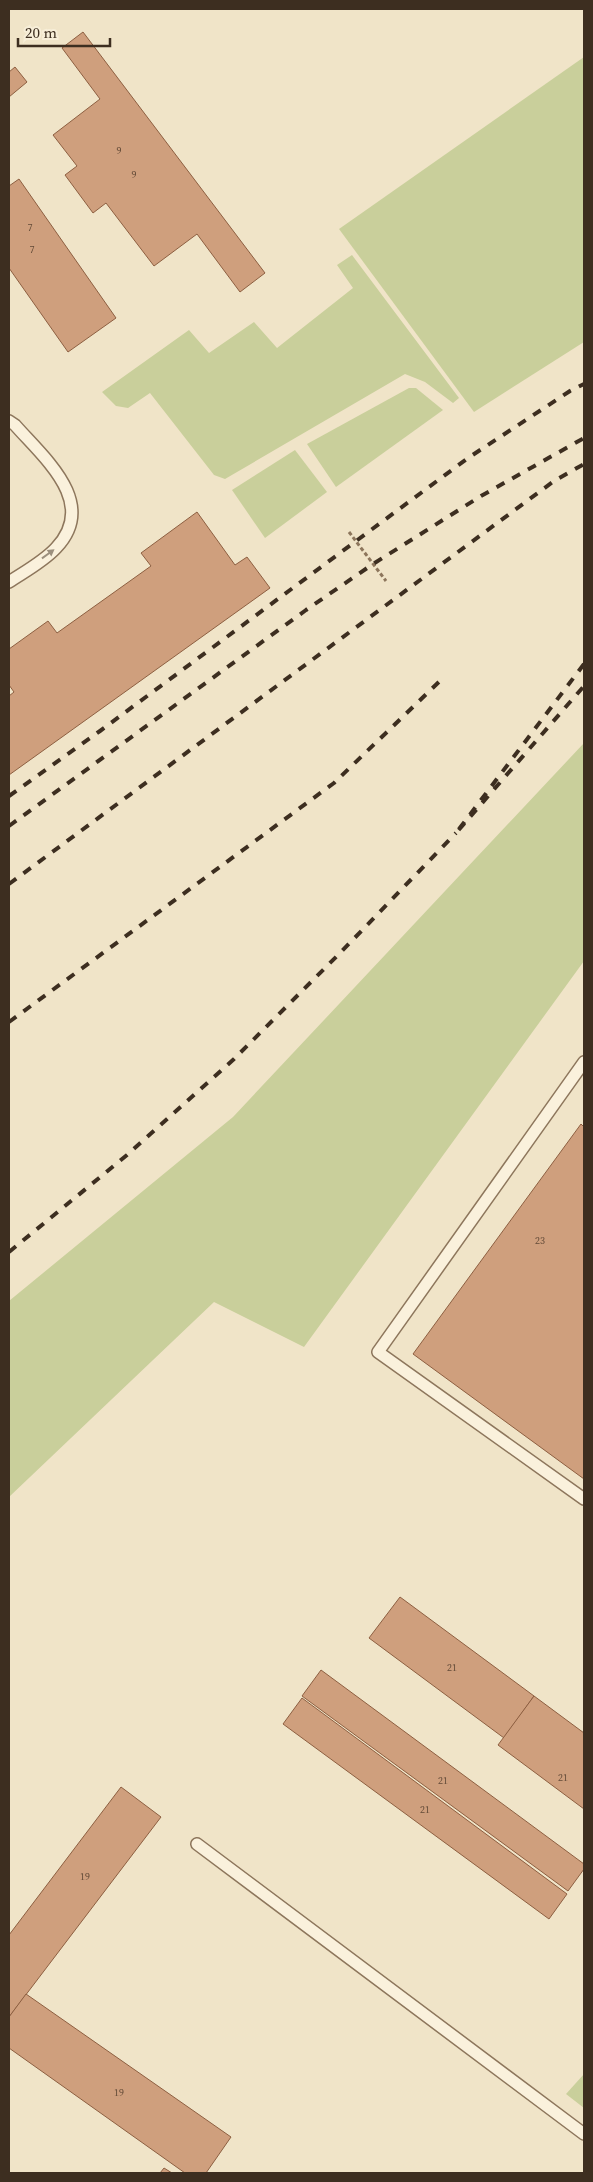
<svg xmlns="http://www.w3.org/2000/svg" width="593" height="2182" font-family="'Source Serif 4',serif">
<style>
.green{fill:#c9cf9b}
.building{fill:#cf9f7d;stroke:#8d5f41}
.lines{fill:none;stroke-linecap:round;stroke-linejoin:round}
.service-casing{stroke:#8d765c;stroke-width:14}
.path{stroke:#8d765c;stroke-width:3;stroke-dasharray:4 2.5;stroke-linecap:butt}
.service{stroke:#faf1dc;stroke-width:11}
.rail{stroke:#3d2e20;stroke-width:4;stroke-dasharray:9 9;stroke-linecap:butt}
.oneway{fill:#9c907e}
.labels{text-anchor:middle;stroke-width:5;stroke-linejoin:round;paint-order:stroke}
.number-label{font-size:10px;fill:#624a37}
</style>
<rect width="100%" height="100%" fill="#f0e4c8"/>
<g class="green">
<polygon points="584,57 584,342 474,412 339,229"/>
<polygon points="352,255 459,398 453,403 425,382 405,374 225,479 214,475 150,393 128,408 116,406 102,392 189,330 209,353 254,322 277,348 353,288 337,265"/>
<polygon points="409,388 416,388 443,410 336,487 307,444"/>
<polygon points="295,450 327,492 265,538 232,490"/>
<polygon points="584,743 584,961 304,1347 214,1302 9,1497 9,1301 233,1117"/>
<polygon points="584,2074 584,2108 566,2094"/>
</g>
<g class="building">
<polygon points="83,32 265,273 240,292 197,234 154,266 106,203 93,213 65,175 77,166 53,135 100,99 62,48"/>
<polygon points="15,67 27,82 9,97 9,72"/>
<polygon points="19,179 116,318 68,352 9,268 9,186"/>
<polygon points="197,512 235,565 247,557 270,588 9,775 9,696 14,692 9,685 9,649 48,621 57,633 151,566 141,553"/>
<polygon points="581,1124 584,1127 584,1479 413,1354"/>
<polygon points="400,1597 534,1696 504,1738 369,1638"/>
<polygon points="321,1670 584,1864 584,1869 568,1891 302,1696"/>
<polygon points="534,1696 584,1733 584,1809 498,1745"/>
<polygon points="302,1698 567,1894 549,1919 283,1724"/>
<polygon points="121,1787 161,1817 9,2017 9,1935"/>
<polygon points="26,1994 231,2137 206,2173 185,2173 9,2048 9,2017"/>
<polygon points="164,2168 172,2173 160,2173"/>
</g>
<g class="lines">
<g class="service-casing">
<g id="service">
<path d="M9,421L15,425C44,458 99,503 56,548C43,562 24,572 9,582"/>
<polyline points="584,1062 378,1352 584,1499"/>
<polyline points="197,1844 584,2134"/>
</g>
</g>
<polyline class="path" points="349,532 386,581"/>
<use href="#service" class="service"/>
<g class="rail">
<polyline points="584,664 456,833 584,686"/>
<polyline points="9,796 100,731 468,458 570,391 584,384"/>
<polyline points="9,826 306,610 373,564 481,496 584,438"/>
<polyline points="9,884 554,481 584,464"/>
<polyline points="9,1022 334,783 444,677"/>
<polyline points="9,1252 127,1155 234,1059 341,952 456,833"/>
</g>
</g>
<defs><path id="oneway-solid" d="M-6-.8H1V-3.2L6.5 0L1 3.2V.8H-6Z" transform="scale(1.25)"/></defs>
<use class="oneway" href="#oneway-solid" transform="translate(48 554) rotate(-36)"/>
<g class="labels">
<g class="number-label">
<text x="119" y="154">9</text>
<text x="134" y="178">9</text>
<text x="30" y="231">7</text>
<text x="32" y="253">7</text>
<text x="540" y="1244">23</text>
<text x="452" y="1671">21</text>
<text x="563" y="1781">21</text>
<text x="443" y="1784">21</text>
<text x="425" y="1813">21</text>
<text x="85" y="1880">19</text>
<text x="119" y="2096">19</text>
</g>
</g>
<rect width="593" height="2182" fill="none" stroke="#3d2e20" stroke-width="20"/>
<path d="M18 38v8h92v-8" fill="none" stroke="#3d2e20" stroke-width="2.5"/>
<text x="25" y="38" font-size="15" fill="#3d2e20" stroke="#f7eed8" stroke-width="4" paint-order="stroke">20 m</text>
</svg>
